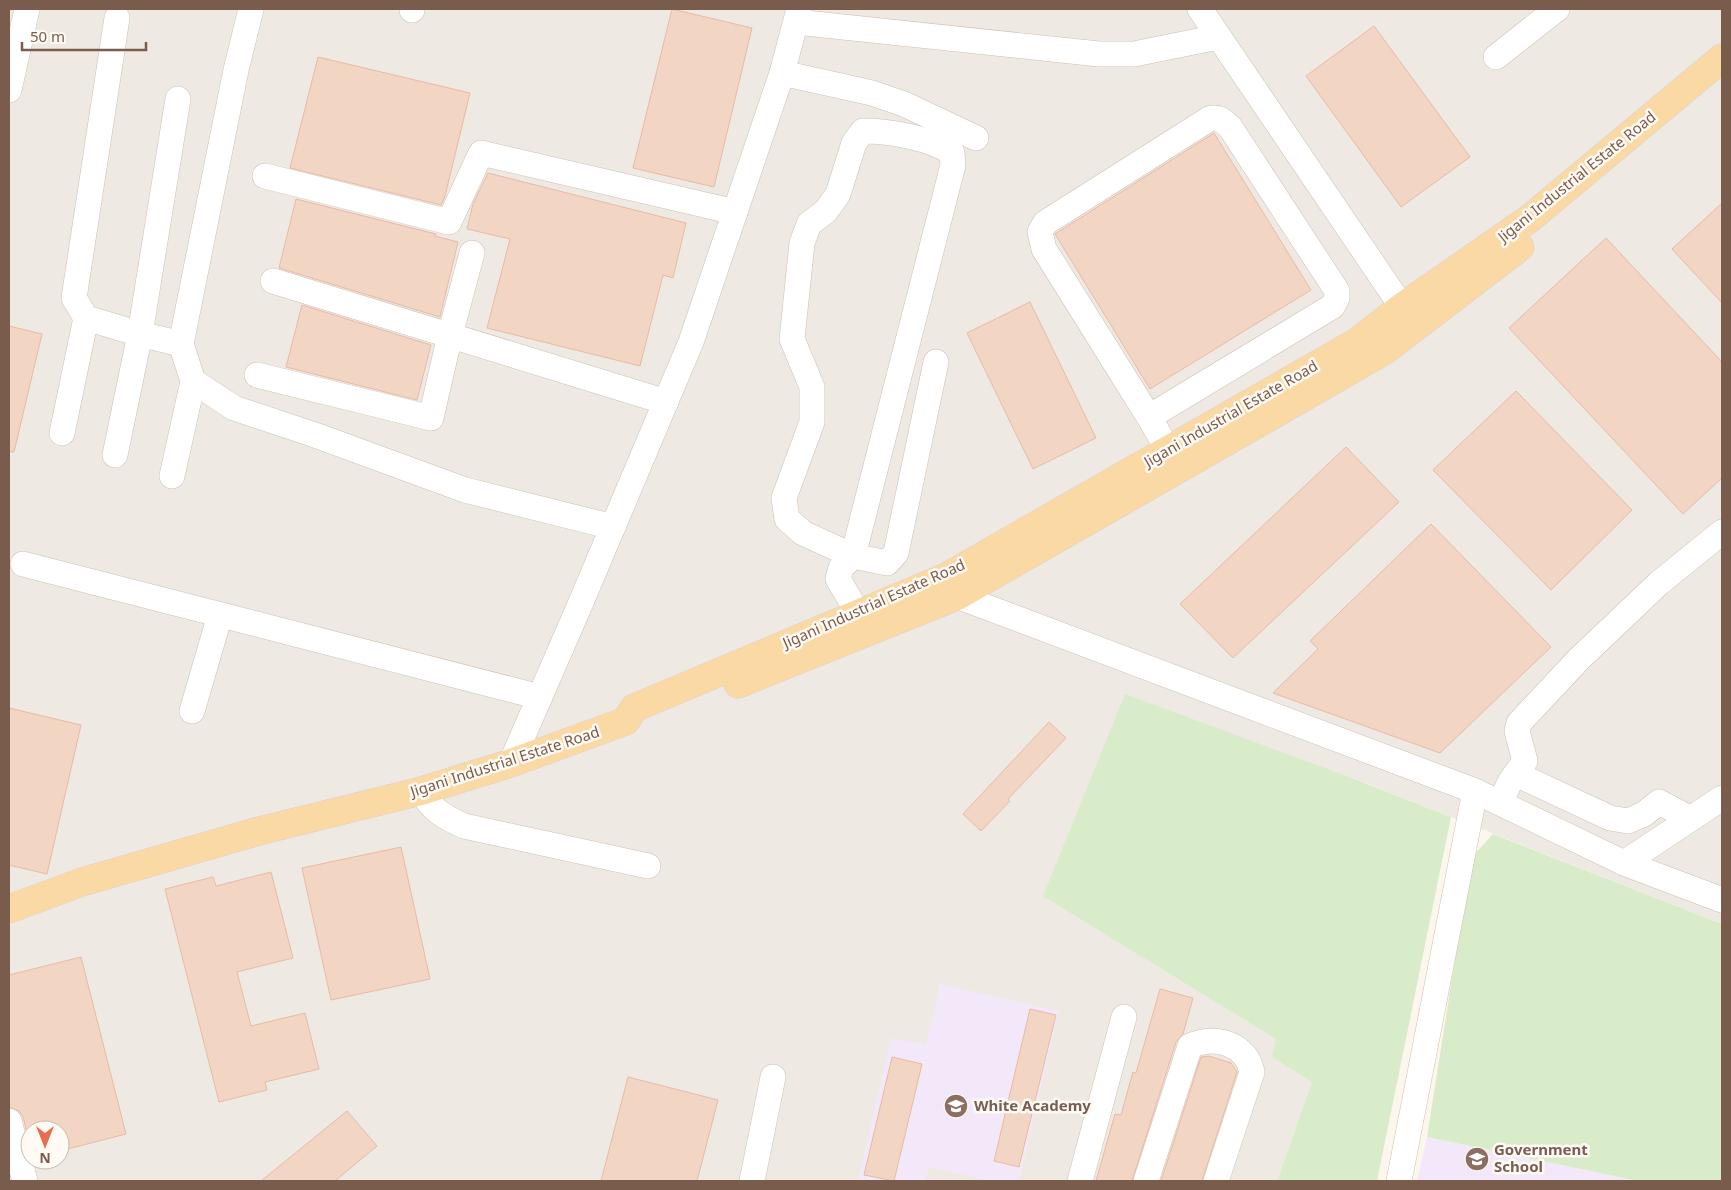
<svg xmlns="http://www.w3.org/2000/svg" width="1731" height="1190" font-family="'Noto Sans',sans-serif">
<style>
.industrial{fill:#efe9e4;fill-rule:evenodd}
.education{fill:#f3e8fa}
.green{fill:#d8ecc9}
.building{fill:#f3d5c3;stroke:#e6bba3}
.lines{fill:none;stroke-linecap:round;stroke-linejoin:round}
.minor-casing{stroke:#d1beb0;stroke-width:26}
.major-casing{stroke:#dad1cd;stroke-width:29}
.minor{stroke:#fff;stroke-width:25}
.major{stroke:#fbd9a5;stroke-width:28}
.labels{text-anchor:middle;stroke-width:5;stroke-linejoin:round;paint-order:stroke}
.street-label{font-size:15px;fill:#7a5c4d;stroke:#fffaf3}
.education-label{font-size:15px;font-weight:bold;fill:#785e54;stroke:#fffaf3;text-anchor:start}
</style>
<rect width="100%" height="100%" fill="#fdf6ec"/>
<path class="industrial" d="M9,9H1722V924L1353,778L1312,1082L1277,1181H9ZM30,1130H60V1160H30Z"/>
<g class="education">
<polygon points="940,984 1059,1011 1019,1181 990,1181 929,1167 925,1181 858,1181 891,1038 926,1045"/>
<polygon points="1427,1137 1639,1181 1417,1181"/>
</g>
<g class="green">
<polygon points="1125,694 1352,778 1451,817 1377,1181 1277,1181 1312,1082 1272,1057 1276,1039 1043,896"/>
<polygon points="1493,834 1722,924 1722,1181 1639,1181 1427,1137 1471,858"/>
</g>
<g class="building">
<polygon points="672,9 752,28 714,187 633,168"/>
<polygon points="1374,26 1470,157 1401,207 1306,76"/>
<polygon points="318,57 470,93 445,196 441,205 290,168"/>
<polygon points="1214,133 1311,290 1150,389 1055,234"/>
<polygon points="488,173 686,223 673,278 663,275 640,366 487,328 510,239 467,229 473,204"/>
<polygon points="296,199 436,234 435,236 458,242 440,317 279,268"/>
<polygon points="1722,203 1722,303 1672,249"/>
<polygon points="1606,238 1722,362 1722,478 1683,514 1509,328"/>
<polygon points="1030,302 1096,438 1033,469 967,333"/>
<polygon points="302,305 431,345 417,400 286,367"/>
<polygon points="9,326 42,334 14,452 9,452"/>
<polygon points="1516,391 1632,510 1551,590 1433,470"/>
<polygon points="1346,447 1399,502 1233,658 1180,604"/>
<polygon points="1431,524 1551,647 1440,753 1273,693 1318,649 1310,641"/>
<polygon points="9,708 81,725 47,874 9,865"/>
<polygon points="1049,722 1066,738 1008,799 1010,801 981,831 963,814"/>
<polygon points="401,847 430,979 331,1000 302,868"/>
<polygon points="271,872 293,958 237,972 251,1026 305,1013 319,1069 265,1082 267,1090 219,1102 165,889 213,877 216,886"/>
<polygon points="81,957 126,1134 60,1151 60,1130 30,1130 30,1144 23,1117 19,1111 9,1107 9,975"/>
<polygon points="1160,989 1193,998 1183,1034 1176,1042 1132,1181 1096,1181 1115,1114 1121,1115 1133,1072 1136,1073"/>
<polygon points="1030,1009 1056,1015 1019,1167 994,1161"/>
<polygon points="1209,1056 1231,1063 1237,1072 1202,1181 1161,1181 1201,1057"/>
<polygon points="892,1057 922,1064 894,1181 864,1175"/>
<polygon points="628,1077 718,1100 697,1181 601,1181"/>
<polygon points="347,1111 377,1146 335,1181 261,1181"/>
</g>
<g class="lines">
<g class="minor-casing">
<g id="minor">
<polyline points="251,9 236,70 181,344 193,381 234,408 315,435 465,490 613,527"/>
<polyline points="1200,9 1402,307"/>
<polyline points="412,10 412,9"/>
<polyline points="796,22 1099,54 1134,54 1218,37"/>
<polyline points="1496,57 1557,9"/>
<polyline points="782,73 872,93 904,104 976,138"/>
<polyline points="9,90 27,9"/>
<polyline points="178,99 140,334 181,344"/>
<polyline points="265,176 449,222 481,153 735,212"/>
<polyline points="273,281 666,402"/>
<polyline points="257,375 431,418 450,335 472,253"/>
<path d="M1149,417L1333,306L1337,298V291L1230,127C1223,121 1219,116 1209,119L1045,223L1040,232L1044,249L1149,417L1168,450"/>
<polyline points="62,433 86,318"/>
<polyline points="115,455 140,334 86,318 74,298 117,18"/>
<polyline points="172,476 193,381"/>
<polyline points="23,564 540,697"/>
<polyline points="949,582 957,596 1475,791 1624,863 1722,900"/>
<path d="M858,613L838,579L841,568L853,556L803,533L787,519L784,498L812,422V387L792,339L802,243L809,224L826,211L838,194L854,143L863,131C889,131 931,138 952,153L953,165L853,556L887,563L896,553L936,362"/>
<polyline points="192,711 220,615"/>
<polyline points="511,763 579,607 691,342 782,73 799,9"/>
<polyline points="1516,774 1610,818 1628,821 1644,814 1659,802 1691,819"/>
<path d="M421,791C432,810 444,817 464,826L648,866"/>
<polyline points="1500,803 1510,782 1525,761 1517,731 1519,723 1579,659 1658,584 1722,532"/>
<polyline points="1624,863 1722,798"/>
<polyline points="9,1121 25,1181"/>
<polyline points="752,1181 773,1077"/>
<polyline points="1080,1181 1124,1017"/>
<path d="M1146,1181L1190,1046C1215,1035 1246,1043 1252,1072L1216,1181"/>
<polyline points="1399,1181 1475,791"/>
</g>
</g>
<g class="major-casing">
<g id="major">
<polyline points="738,684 957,596 1384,351 1520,247"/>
<polyline points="9,909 82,882 259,831 421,791 511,763 626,721 634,708 946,577 1357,342 1402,307 1529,219 1722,58"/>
</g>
</g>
<use href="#minor" class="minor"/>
<use href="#major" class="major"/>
</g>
<defs>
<g id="school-disc" transform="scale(1.25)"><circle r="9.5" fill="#8d6e63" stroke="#fffaf3"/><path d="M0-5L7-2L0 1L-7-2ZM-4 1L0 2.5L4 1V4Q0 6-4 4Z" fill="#fff"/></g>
</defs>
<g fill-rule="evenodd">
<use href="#school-disc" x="956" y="1106"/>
<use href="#school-disc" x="1477" y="1159"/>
</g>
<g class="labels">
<g class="street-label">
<text transform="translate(1577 177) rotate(-39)" y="5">Jigani Industrial Estate Road</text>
<text transform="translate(1231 414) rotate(-30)" y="5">Jigani Industrial Estate Road</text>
<text transform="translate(874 604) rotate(-24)" y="5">Jigani Industrial Estate Road</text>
<text transform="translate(505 762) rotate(-18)" y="5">Jigani Industrial Estate Road</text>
</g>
<g class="education-label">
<text x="974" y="1111">White Academy</text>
<text x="1494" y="1155">Government<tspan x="1494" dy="17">School</tspan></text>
</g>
</g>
<rect width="1731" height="1190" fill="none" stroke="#7a5c4d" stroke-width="20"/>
<g transform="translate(45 1145) rotate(180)"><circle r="24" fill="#fffaf3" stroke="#cabbb1"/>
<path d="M0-4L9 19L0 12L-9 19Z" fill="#e76f51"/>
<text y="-8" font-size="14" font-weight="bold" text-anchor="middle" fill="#7a5c4d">N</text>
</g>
<path d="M22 42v8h124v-8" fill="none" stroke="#7a5c4d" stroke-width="2.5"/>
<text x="30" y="42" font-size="15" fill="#7a5c4d" stroke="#fffaf3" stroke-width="4" paint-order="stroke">50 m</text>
</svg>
